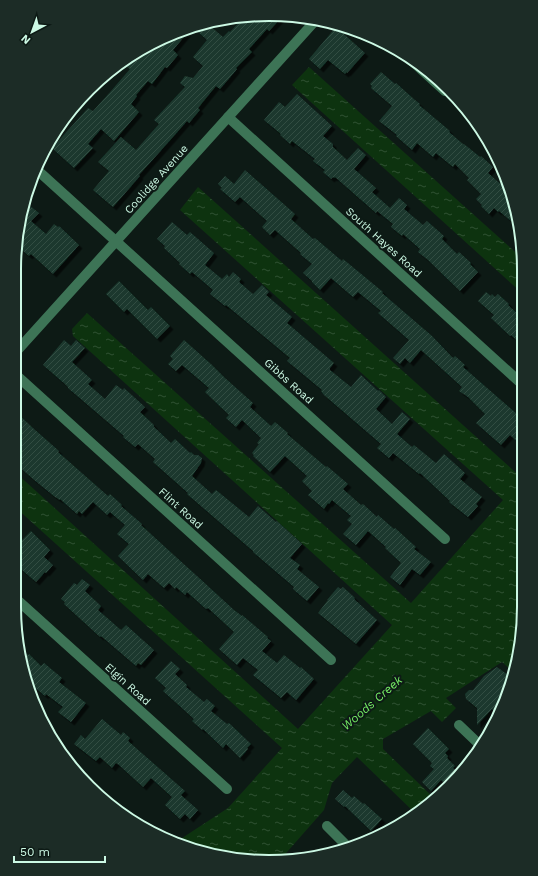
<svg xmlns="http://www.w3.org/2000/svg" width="538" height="876" font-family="'Work Sans',sans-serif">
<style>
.water{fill:url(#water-ripples)}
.building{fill:url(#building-hatch);filter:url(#shadow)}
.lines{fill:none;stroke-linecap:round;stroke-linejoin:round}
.minor{stroke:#3d7456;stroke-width:10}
.labels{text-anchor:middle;stroke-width:4;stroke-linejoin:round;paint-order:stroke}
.street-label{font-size:11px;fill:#ccf9e4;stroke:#0d1a15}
.water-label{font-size:12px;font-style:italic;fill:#75ee65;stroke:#0d1a15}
.rim{fill:none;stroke:#ccf9e4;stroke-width:2}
</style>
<defs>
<pattern id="water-ripples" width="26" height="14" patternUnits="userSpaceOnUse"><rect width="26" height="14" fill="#0d330f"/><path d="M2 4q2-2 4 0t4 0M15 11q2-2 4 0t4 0" fill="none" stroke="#2f5132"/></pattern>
<pattern id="building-hatch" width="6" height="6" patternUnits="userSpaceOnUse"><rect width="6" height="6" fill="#1b392e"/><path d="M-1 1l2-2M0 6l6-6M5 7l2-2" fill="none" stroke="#304d42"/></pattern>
<filter id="shadow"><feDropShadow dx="3.5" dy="3.5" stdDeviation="0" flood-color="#0009"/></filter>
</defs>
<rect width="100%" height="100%" fill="#0d1a15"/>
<g class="water">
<polygon points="309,67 523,259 523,294 292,85"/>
<polygon points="198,187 523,479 522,640 513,672 502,662 446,698 456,708 442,722 431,711 383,739 383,749 435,799 424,809 416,814 357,757 332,783 324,810 280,860 269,862 187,849 176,842 228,808 282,748 15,507 15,472 298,729 392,625 73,336 72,329 87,313 411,603 503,500 180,210"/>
</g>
<g class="building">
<polygon points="244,17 280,19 269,31 267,29 249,49 252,52 236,68 237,69 227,81 220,89 216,86 198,108 200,110 189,123 187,121 173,137 139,175 140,176 113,207 93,190 109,171 98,162 121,137 136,150 159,124 154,120 185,87 180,83 185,76 193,78 203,66 193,57 207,40 196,30 209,25 223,37 229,31 230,32"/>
<polygon points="336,27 365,53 347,73 347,72 345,74 328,60 320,69 309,59"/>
<polygon points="188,32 173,50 178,55 167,68 165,67 152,84 148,81 136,95 137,96 131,104 139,112 114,141 101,129 88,144 93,148 74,168 52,148 88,108 93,111 111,91 130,69 127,67 134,59 137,61 152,45"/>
<polygon points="381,72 395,84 396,83 415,100 420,104 419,105 450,131 449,132 463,144 464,144 469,148 480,157 481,156 493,167 488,173 504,187 503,188 512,196 518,227 499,211 498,212 494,208 489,214 481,206 482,205 476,199 481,194 467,180 469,178 455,164 453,167 436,153 433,157 417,143 412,150 396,136 397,135 379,121 392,106 371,88 372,86 370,84"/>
<polygon points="297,94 332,126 323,136 333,144 333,147 347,160 358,148 366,155 354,169 376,188 372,192 390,208 399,198 407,205 404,209 423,225 427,221 444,236 442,239 457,254 459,252 471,263 470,264 478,272 460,291 428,260 418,252 420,249 403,234 402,236 391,227 393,224 377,211 376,213 335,177 334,178 333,177 331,179 323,172 325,170 313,161 315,159 292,141 290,144 280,135 281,134 264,120 279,102 285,107"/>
<polygon points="245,170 295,214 291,219 313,239 315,238 342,261 343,259 383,292 382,293 432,336 453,358 455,356 465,365 463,367 517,414 516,415 523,420 523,447 510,435 501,445 476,423 485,414 468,397 459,391 462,387 421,350 410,363 405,358 400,364 393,358 409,340 378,313 381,311 358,292 353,297 331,278 320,290 312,282 312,281 303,273 312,264 300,254 301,253 275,230 270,235 262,227 267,221 240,197 235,202 220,189 222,188 218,184 225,176 234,184"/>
<polygon points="25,202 39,213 31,221 46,234 54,224 58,227 59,226 79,245 53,274 31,254 29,256 16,245 16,236"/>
<polygon points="172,222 187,235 190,232 214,253 205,265 222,279 227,274 229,277 233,272 241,279 239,282 253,294 262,285 269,292 266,295 292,317 287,323 334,363 330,368 330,370 351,387 361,375 378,391 379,390 386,397 376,409 392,424 402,412 410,419 397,434 412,447 414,445 436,463 444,454 465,473 460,479 482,497 476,504 478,506 468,517 449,502 450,501 420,473 419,474 393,453 389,458 377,448 381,444 324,395 321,391 322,390 287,361 290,358 226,305 225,306 210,294 213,290 192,272 190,274 179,264 180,263 164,248 165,246 157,239"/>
<polygon points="119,281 148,310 151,307 170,326 157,339 127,309 124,312 106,294"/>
<polygon points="486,292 491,296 492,294 495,297 498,294 509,304 508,305 523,319 523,346 511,335 510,336 491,318 494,315 478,301"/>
<polygon points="64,340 71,346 76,340 85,348 72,362 92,380 88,384 105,399 116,385 123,390 124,388 145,407 140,412 154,425 154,427 171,443 175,439 190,453 191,452 194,455 198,455 202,458 201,463 192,476 212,494 216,490 249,517 258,506 276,522 277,521 302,544 290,558 300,565 297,569 319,587 307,601 293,589 294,587 274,570 253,552 253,551 187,494 188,493 153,462 155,459 138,444 135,447 123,437 124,436 68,388 68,387 65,384 43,365"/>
<polygon points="184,340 212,365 225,378 253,403 250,407 271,426 275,422 288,433 287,434 326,467 327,466 348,484 343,489 361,505 363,504 377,517 378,515 394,529 395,528 416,547 414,549 431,562 420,575 412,569 400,585 390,577 401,563 385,548 386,547 368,531 356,545 343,534 352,524 347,520 351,516 332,500 329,504 328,503 324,509 308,495 312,491 302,481 307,476 285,456 270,472 253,456 254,455 252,453 259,444 257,443 261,438 242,420 236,427 226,418 229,415 205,392 209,388 182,365 176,371 168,364 173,359 170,356"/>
<polygon points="15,411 34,429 59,451 58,452 108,496 110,494 122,505 121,506 142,524 141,525 176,557 197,576 234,610 242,616 242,615 268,637 267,638 271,641 262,651 277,663 284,655 300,668 301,667 314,679 296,700 287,692 281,698 253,675 258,670 243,658 237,665 219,649 234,632 208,608 206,609 187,592 185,595 176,587 175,589 169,583 164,588 148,574 143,580 118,556 129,544 117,534 125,525 110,512 107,515 93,502 82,514 79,511 77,514 60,499 60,500 55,497 33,479 15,463"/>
<polygon points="31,531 50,550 44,557 53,565 46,573 45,572 36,582 14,563 14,552 21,545 19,543"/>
<polygon points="82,579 90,585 85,591 101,606 98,610 121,630 126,625 154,650 141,665 138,663 136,666 101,636 100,637 64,604 65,602 61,599 74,583 77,585"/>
<polygon points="338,587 341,589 343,587 355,598 354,599 377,620 356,644 318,613 328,600 327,600"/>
<polygon points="21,649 28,655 29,654 41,666 44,663 62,678 59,682 86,703 71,722 58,712 63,707 46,694 45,696 26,680"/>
<polygon points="171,661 180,669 175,674 187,685 186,687 204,702 207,699 215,706 211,711 227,724 229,723 251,744 247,748 248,749 240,758 226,744 223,748 203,729 202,730 192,721 194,719 163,691 166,688 155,678"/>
<polygon points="497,667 512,678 505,704 498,714 492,709 477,725 477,708 466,699 465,694 469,690 473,690 484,676"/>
<polygon points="102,719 121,735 123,732 130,738 128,741 185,791 181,795 198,810 190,819 185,814 180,819 165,805 172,797 151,778 143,787 119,765 116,763 112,768 100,757 96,761 74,744 81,735 85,739"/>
<polygon points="428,728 449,749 445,753 448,756 447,758 455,766 453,768 460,774 448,786 441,780 431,791 422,782 434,769 430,766 432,763 413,744"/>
<polygon points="343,790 352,798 354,796 363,804 364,803 382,819 371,831 345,806 344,807 335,799"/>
</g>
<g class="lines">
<g class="minor">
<polyline points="412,61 445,91"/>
<polyline points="228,117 523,385"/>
<polyline points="35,168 445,539"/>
<polyline points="15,353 315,21"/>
<polyline points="15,374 331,660"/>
<polyline points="14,597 227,789"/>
<polyline points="459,725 481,746"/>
<polyline points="327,826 350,849"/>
</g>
</g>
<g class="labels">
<g class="street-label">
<text transform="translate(156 179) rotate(-48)" y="4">Coolidge Avenue</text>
<text transform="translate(384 242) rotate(42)" y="4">South Hayes Road</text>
<text transform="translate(289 381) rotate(42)" y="4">Gibbs Road</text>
<text transform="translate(181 508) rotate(42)" y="4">Flint Road</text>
<text transform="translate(128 684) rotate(42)" y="4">Elgin Road</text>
</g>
<g class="water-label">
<text transform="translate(372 703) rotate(-41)" y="4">Woods Creek</text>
</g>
</g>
<path d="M0 0H538V876H0ZM269 21H269A248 248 0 0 1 517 269V607A248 248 0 0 1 269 855H269A248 248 0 0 1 21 607V269A248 248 0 0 1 269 21Z" fill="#1c2c26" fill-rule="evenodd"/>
<path class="rim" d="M269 21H269A248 248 0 0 1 517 269V607A248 248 0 0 1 269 855H269A248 248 0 0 1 21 607V269A248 248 0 0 1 269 21Z"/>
<g transform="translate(32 32) rotate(221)" stroke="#0d1a15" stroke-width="3" paint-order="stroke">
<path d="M0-3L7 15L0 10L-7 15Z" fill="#ccf9e4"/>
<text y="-6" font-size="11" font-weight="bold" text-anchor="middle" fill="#ccf9e4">N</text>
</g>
<path d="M14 856v6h91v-6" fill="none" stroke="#ccf9e4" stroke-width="2"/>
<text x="20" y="856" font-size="12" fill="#ccf9e4" stroke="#0d1a15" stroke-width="3" paint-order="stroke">50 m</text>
</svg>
